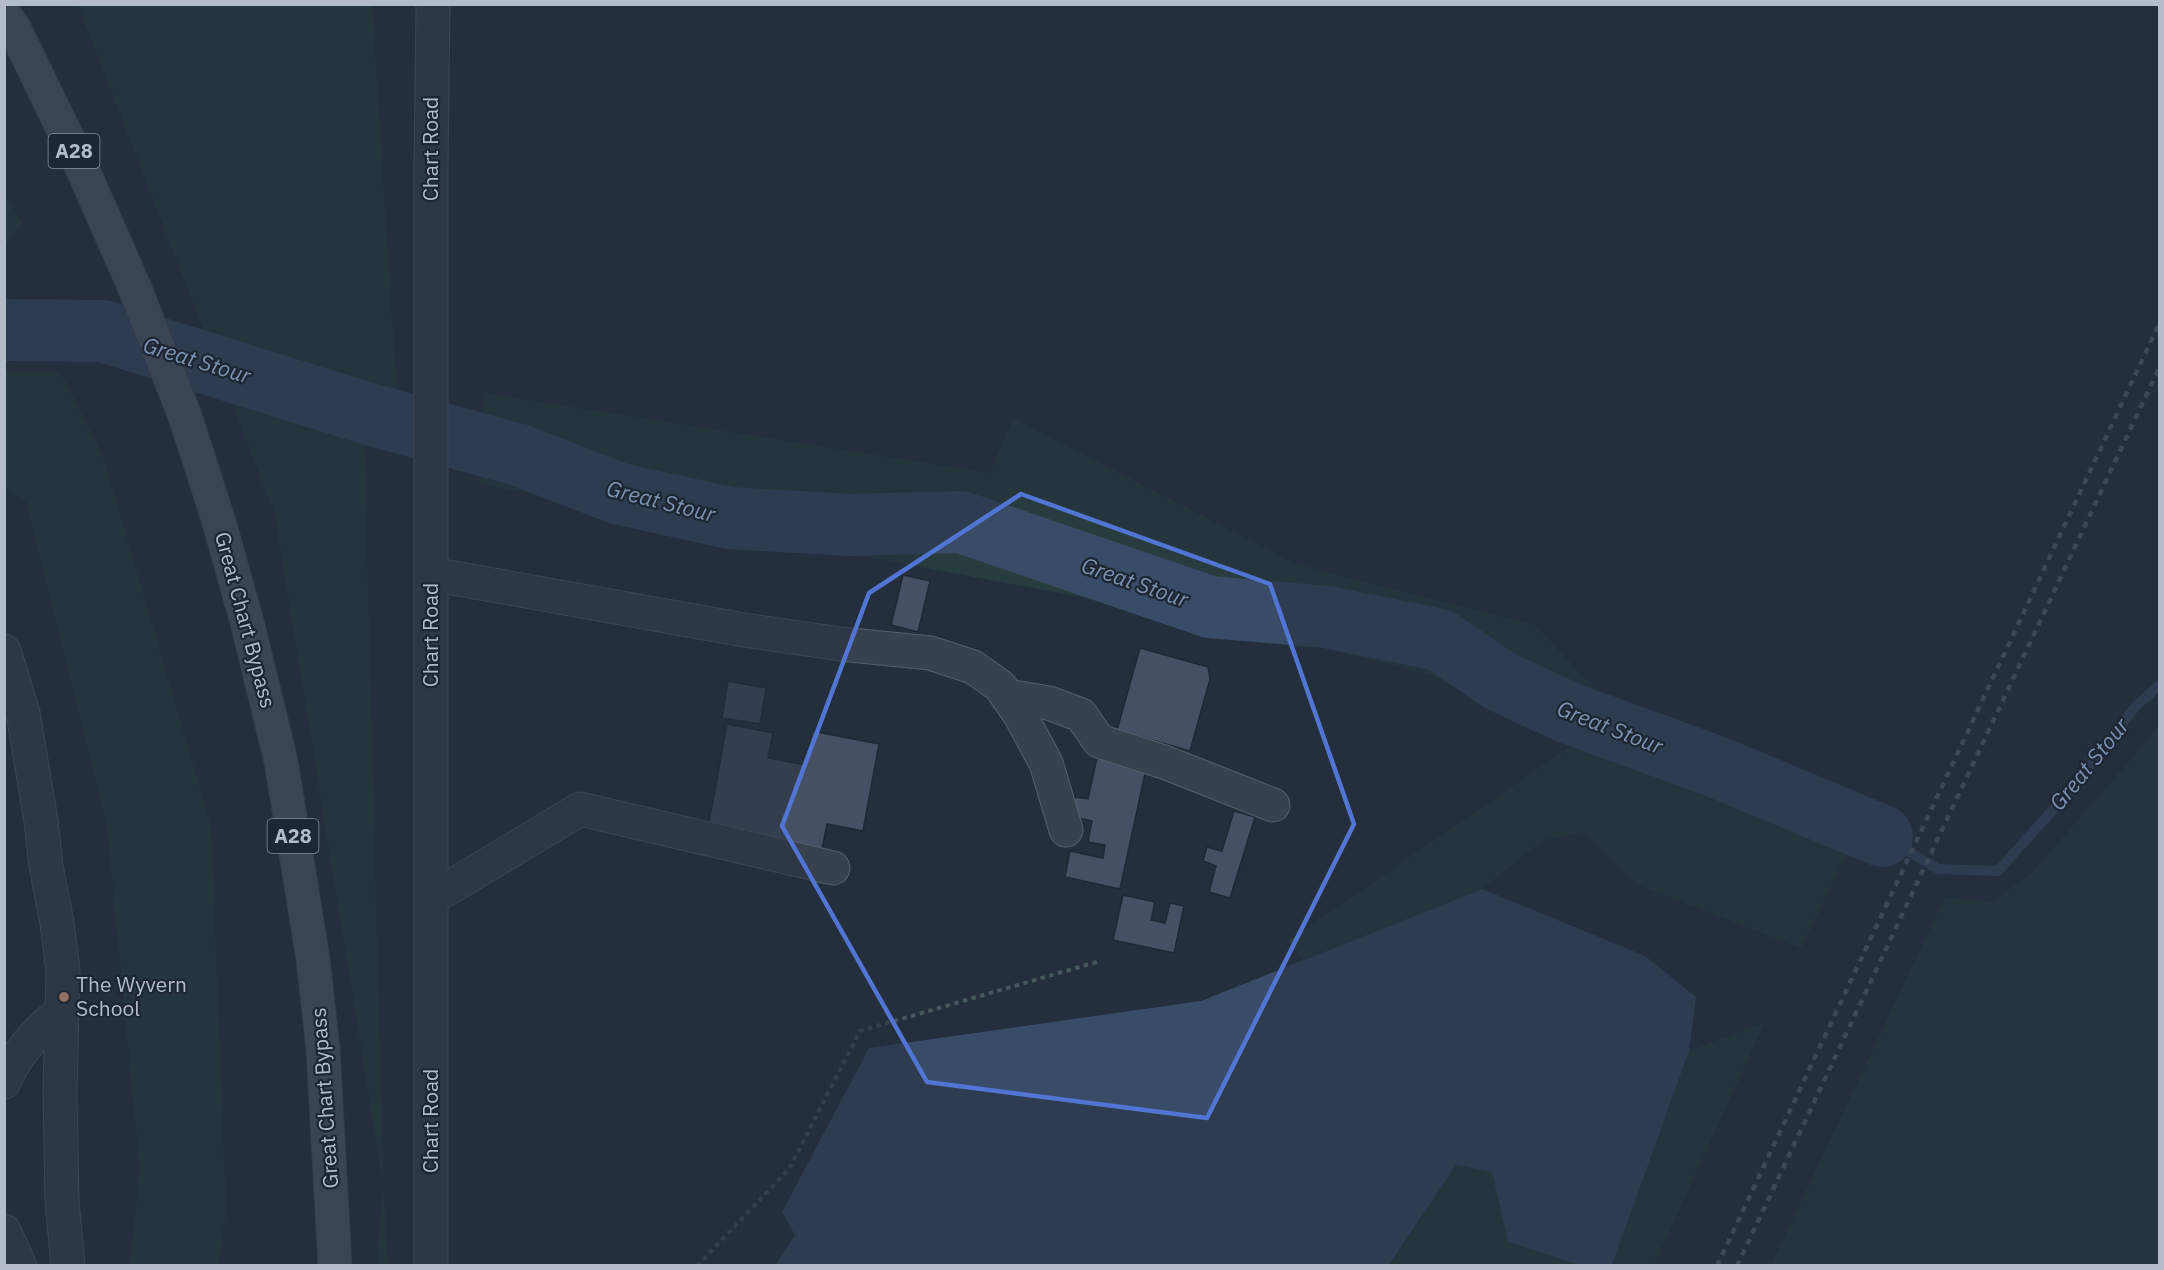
<svg xmlns="http://www.w3.org/2000/svg" width="2164" height="1270" font-family="'IBM Plex Sans',sans-serif">
<style>
.green{fill:#263c3f}
.water{fill:#394c67}
.lines{fill:none;stroke-linecap:round;stroke-linejoin:round}
.stream{stroke:#394c67;stroke-width:10}
.river{stroke:#394c67;stroke-width:62}
.building{fill:#455162;stroke:#1f2835;stroke-width:1.5}
.minor-casing{stroke:#565f6c;stroke-width:35}
.major-casing{stroke:#414a57;stroke-width:35}
.path{stroke:#44595c;stroke-width:4;stroke-dasharray:4.5 4.5;stroke-linecap:butt}
.minor{stroke:#38414e;stroke-width:33}
.major{stroke:#56606e;stroke-width:33}
.rail{stroke:#5a6575;stroke-width:4.5;stroke-dasharray:6 6;stroke-linecap:butt}
.marked{fill:none;stroke:#5274d3;stroke-width:4.5;stroke-linejoin:round}
.education-dot{fill:#8d6e63;stroke:#1d2633;stroke-width:2}
.labels{text-anchor:middle;stroke-width:4.5;stroke-linejoin:round;paint-order:stroke}
.shield{fill:#1d2633;stroke:#878f9c;stroke-width:1.5}
.shield-label{font-size:20px;font-weight:bold;fill:#b4bcc9}
.street-label{font-size:21px;fill:#b4bcc9;stroke:#1d2633}
.poi-label{font-size:21px;fill:#b4bcc9;stroke:#1d2633;text-anchor:start}
.water-label{font-size:22px;font-style:italic;fill:#7c92b1;stroke:#1d2633}
</style>
<rect width="100%" height="100%" fill="#242f3e"/>
<g class="green">
<polygon points="245,4 372,5 397,398 364,430 383,1183 388,1265 377,1265 383,1183 275,514 81,13 76,5"/>
<polygon points="4,192 22,223 5,247 4,247"/>
<polygon points="5,371 61,373 103,456 211,827 226,1211 218,1265 130,1265 140,1169 107,826 26,502 5,489"/>
<polygon points="485,393 990,473 1013,418 1296,564 1535,625 1616,711 1867,812 1801,948 1638,885 1584,832 1544,840 1482,889 1303,960 1288,941 1571,746 1430,675 1251,629 479,484"/>
<polygon points="2159,727 2159,1265 1771,1265 1945,897 1992,902 2031,874"/>
<polygon points="1765,1022 1654,1265 1612,1265 1689,1051"/>
<polygon points="1456,1165 1492,1172 1508,1242 1580,1265 1389,1266"/>
</g>
<polygon class="water" points="1482,889 1645,956 1696,997 1689,1051 1612,1265 1580,1265 1508,1242 1492,1172 1456,1165 1389,1265 775,1265 795,1235 782,1212 869,1048 1201,1001"/>
<g class="lines">
<polyline class="stream" points="1882,836 1938,869 1998,871 2069,792 2136,706 2160,685"/>
<polyline class="river" points="4,330 103,331 369,414 516,454 620,494 730,518 850,525 961,522 1210,607 1327,617 1440,640 1500,681 1569,713 1717,767 1882,836"/>
</g>
<g class="building">
<polygon points="903,575 930,581 918,632 891,625"/>
<polygon points="1140,648 1208,667 1210,679 1190,751 1117,730"/>
<polygon points="728,681 766,688 760,724 722,718"/>
<polygon points="727,724 773,733 768,758 805,765 812,731 879,744 863,831 827,824 822,849 708,828"/>
<polygon points="1097,758 1146,769 1120,889 1065,877 1070,851 1103,858 1105,845 1088,842 1092,821 1071,816 1075,797 1088,799"/>
<polygon points="1234,811 1255,817 1230,898 1209,892 1216,866 1203,861 1207,847 1222,851"/>
<polygon points="1123,895 1155,902 1151,920 1165,923 1170,903 1184,906 1174,953 1113,940"/>
</g>
<g class="lines">
<g class="minor-casing">
<g id="minor">
<polyline points="431,574 744,630 841,644 930,653 973,667 1000,686 1020,715 1046,763 1066,830"/>
<polyline points="4,651 23,713 41,821 46,866 57,923 63,970 60,1091 62,1201 68,1266"/>
<polyline points="1007,696 1049,703 1081,715 1099,741 1164,762 1273,805"/>
<polyline points="432,898 580,809 833,868"/>
<path d="M4,1082C16,1053 38,1030 62,1011"/>
<polyline points="4,1231 20,1266"/>
<polyline points="431,1266 431,169 433,4"/>
</g>
</g>
<g class="major-casing">
<polyline id="major" points="4,14 14,28 83,170 136,291 186,419 219,522 247,622 281,761 313,959 323,1049 335,1266"/>
</g>
<polyline class="path" points="697,1266 789,1169 860,1031 1100,961"/>
<use href="#minor" class="minor"/>
<use href="#major" class="major"/>
<g class="rail">
<polyline points="1717,1266 2160,322"/>
<polyline points="1737,1266 2160,366"/>
</g>
</g>
<path d="M0 0H2164V1270H0ZM1021,494L1270,584L1354,824L1207,1118L927,1082L782,826L869,593Z" fill="#242f3e" fill-opacity=".55" fill-rule="evenodd"/>
<path class="marked" d="M1021,494L1270,584L1354,824L1207,1118L927,1082L782,826L869,593Z"/>
<circle class="education-dot" cx="64" cy="997" r="6"/>
<g class="labels">
<g class="shield">
<rect x="48.5" y="134" width="51" height="34" rx="4.5"/>
<rect x="267.5" y="819" width="51" height="34" rx="4.5"/>
</g>
<g class="shield-label">
<text x="74" y="158">A28</text>
<text x="293" y="843">A28</text>
</g>
<g class="street-label">
<text transform="translate(431 149) rotate(-90)" y="7">Chart Road</text>
<text transform="translate(245 620) rotate(75)" y="7">Great Chart Bypass</text>
<text transform="translate(431 635) rotate(-90)" y="7">Chart Road</text>
<text transform="translate(325 1098) rotate(-94)" y="7">Great Chart Bypass</text>
<text transform="translate(431 1121) rotate(-90)" y="7">Chart Road</text>
</g>
<g class="poi-label">
<text x="76" y="992">The Wyvern<tspan x="76" dy="24">School</tspan></text>
</g>
<g class="water-label">
<text transform="translate(197 360) rotate(17)" y="8">Great Stour</text>
<text transform="translate(661 501) rotate(14)" y="8">Great Stour</text>
<text transform="translate(1135 582) rotate(19)" y="8">Great Stour</text>
<text transform="translate(1610 727) rotate(21)" y="8">Great Stour</text>
<text transform="translate(2089 764) rotate(-51)" y="8">Great Stour</text>
</g>
</g>
<rect width="2164" height="1270" fill="none" stroke="#b4bcc9" stroke-width="12"/>
</svg>
